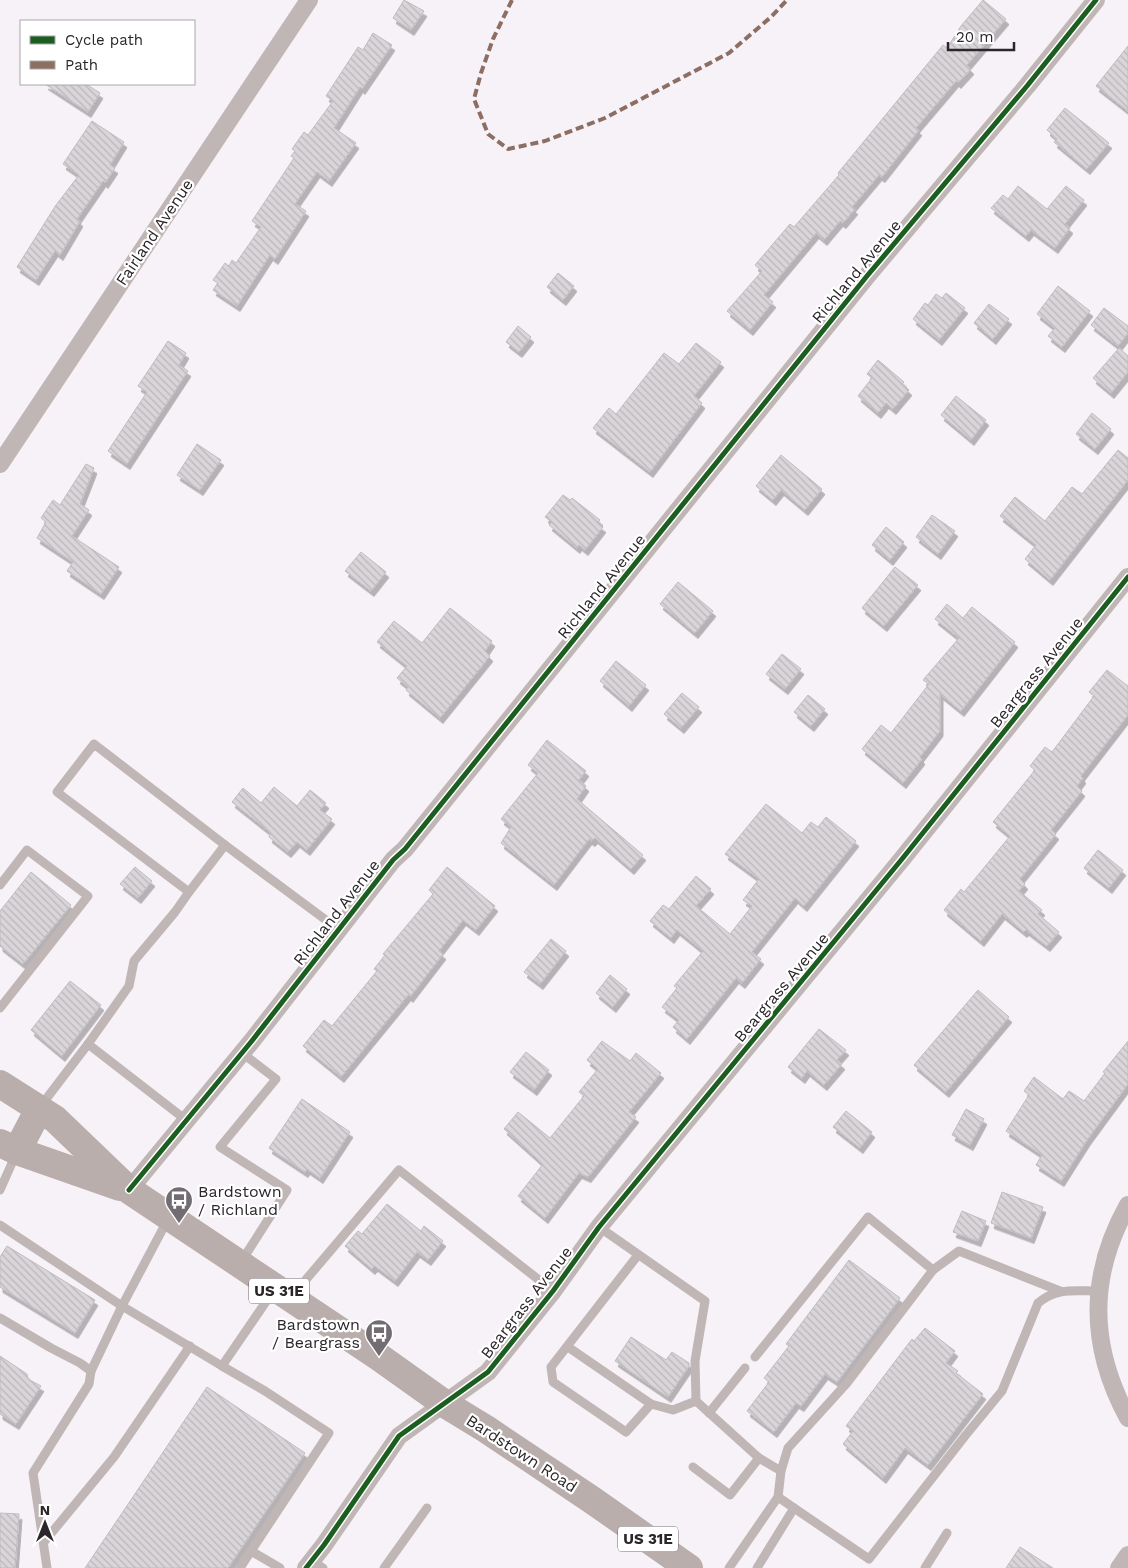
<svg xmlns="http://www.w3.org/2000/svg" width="1128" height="1568" font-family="'Work Sans',sans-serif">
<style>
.building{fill:url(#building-back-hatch);stroke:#bfbcc0;filter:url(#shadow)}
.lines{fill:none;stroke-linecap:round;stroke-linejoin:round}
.service{stroke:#c0b6b5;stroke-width:9}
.minor{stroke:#c0b6b5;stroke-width:18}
.primary{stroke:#b9aeac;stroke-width:28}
.quiet{stroke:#8d6e63;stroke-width:4;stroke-dasharray:8 4;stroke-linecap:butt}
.cycleway-casing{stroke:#fff;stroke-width:8}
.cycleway{stroke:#1b5e20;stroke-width:5}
.labels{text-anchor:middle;stroke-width:4.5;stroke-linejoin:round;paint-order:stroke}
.shield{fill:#fff;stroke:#6a676a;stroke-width:1}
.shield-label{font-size:15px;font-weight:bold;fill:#2a262a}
.street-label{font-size:16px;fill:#2a262a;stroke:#fff}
.poi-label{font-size:16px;fill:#2a262a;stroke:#fff;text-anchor:start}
</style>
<defs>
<pattern id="building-back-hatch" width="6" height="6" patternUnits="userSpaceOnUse" patternTransform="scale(1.25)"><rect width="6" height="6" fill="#d9d5d9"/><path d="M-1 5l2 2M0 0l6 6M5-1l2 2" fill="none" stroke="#bab7ba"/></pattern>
<filter id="shadow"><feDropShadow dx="3" dy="5.5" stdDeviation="0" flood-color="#0004"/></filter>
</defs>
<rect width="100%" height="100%" fill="#f7f2f7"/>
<g class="building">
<polygon points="404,0 424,11 411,30 393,18"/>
<polygon points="983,0 1006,19 967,65 971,69 958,83 956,81 916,128 919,130 882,177 879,175 852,207 855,209 843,223 840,221 824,240 816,233 764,295 773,302 750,330 727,311 762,271 755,265 790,224 794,227 839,175 838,173 943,45 947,48 961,26"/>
<polygon points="373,33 392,45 362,89 360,87 334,128 356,143 329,181 317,172 295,204 306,211 275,259 270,255 237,306 213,290 218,283 213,280 225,263 229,266 232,260 236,263 261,227 252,221 294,158 291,156 295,151 292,149 304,132 308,135 333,101 326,96 358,47 363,50"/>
<polygon points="1128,46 1128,111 1096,86"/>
<polygon points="45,84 86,84 100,93 88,112"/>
<polygon points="1065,108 1109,143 1087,169 1054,142 1057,139 1047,130"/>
<polygon points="92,121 124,142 110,165 115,168 105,183 103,181 77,219 80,221 60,255 55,251 36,280 17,267 56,205 79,175 63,164"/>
<polygon points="1018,186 1047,209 1066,186 1084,200 1065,224 1070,228 1055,248 1031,230 1026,236 991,208 1003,195 1008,199"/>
<polygon points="558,273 574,286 563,300 547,287"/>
<polygon points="1058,286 1090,311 1062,347 1048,336 1055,328 1037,314"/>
<polygon points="946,293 965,308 939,340 913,319 925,303 928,305 936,294 942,298"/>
<polygon points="989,304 1009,319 993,339 974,323"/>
<polygon points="1104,308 1128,326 1128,333 1118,346 1091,325"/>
<polygon points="518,326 531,337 519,352 506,342"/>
<polygon points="168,341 186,353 179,365 188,371 127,464 108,451 147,392 138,386"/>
<polygon points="696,343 721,362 694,396 702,403 650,472 593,428 609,408 616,414 664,353 679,364"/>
<polygon points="1119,348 1128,356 1128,372 1111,393 1093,378"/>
<polygon points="878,360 904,382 902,384 909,390 893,409 886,403 878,413 858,396 872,378 867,374"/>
<polygon points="956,396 986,420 971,440 941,415"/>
<polygon points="1092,413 1111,429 1095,449 1076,434"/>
<polygon points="197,444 221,460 200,490 177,475"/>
<polygon points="1118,450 1128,458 1128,480 1050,580 1025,559 1036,545 1000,516 1015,497 1045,521 1072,487 1082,494"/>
<polygon points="781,455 822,489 805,510 781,490 773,500 756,486"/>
<polygon points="86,464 94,468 80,504 89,510 72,536 119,567 101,594 67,571 73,562 37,538 46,522 41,518 53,500 60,505"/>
<polygon points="563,495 570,500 572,498 600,520 597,523 603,527 585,550 579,545 577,548 549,525 552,522 545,517"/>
<polygon points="932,515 955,531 938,554 916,537"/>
<polygon points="886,527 904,542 890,560 872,545"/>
<polygon points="361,552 386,572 371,591 345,571"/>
<polygon points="895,567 918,585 884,626 862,608"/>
<polygon points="678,582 713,611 695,633 660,604"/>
<polygon points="947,604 963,618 972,607 1015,642 961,711 940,694 940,731 920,757 922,759 903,783 862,749 881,725 891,733 929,684 923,680 959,638 935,619"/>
<polygon points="450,608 492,641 485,651 490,656 440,718 406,690 408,687 397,678 407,666 377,642 394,621 422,643"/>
<polygon points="782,654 801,669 785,689 766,674"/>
<polygon points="616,661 646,685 629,706 600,681"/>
<polygon points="1107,670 1128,686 1128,715 1081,776 1083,778 1077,786 1082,791 1051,830 1056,834 1020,879 1025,884 1019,891 1042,910 1038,914 1059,932 1047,946 1026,930 1024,932 1002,914 981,941 944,910 961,889 964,892 1010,836 993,822 1035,770 1030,766 1045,747 1052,752 1094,696 1089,692"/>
<polygon points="682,693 699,707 681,728 664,714"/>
<polygon points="808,695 825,709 811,726 794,712"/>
<polygon points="547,740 586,771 579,780 586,786 577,799 643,855 631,869 595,838 592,841 589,839 554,885 501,843 511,827 501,819 538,773 528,765"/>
<polygon points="274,787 297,806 310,790 326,803 320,810 332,819 307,850 297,842 288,852 269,837 271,833 232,802 243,788 261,803"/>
<polygon points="766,804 802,833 811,822 818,827 826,817 856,841 804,906 795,898 752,952 761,959 742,983 736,978 687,1039 673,1027 679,1020 662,1007 677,988 674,986 703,951 677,930 671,938 650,921 663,905 669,909 696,876 711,889 696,906 730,934 752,906 743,900 759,879 725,854"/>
<polygon points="1098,850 1123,870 1109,888 1084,868"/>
<polygon points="135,867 152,881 138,898 120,884"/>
<polygon points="447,867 495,906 476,930 463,920 439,951 443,954 410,997 408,995 341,1077 303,1046 324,1020 332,1026 377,971 374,969 385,955 383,954 433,894 429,890"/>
<polygon points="31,872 71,905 23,964 0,946 0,911"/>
<polygon points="551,939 566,951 540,984 524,972"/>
<polygon points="610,975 627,989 613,1007 596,993"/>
<polygon points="70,981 101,1005 62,1056 31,1030"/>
<polygon points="978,990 1009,1017 946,1092 914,1065"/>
<polygon points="819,1029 846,1050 837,1060 842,1064 824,1085 807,1071 802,1078 788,1067"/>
<polygon points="602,1041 630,1061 636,1053 661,1073 629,1112 636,1117 588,1177 579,1173 545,1218 518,1196 543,1164 504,1129 518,1112 550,1138 584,1096 579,1092 598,1069 587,1060"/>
<polygon points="1128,1041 1128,1084 1087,1140 1061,1181 1036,1165 1042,1155 1006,1131 1029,1095 1024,1091 1034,1077 1063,1099 1069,1091 1084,1101 1105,1073 1103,1072"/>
<polygon points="526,1052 549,1070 534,1090 510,1072"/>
<polygon points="302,1099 350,1132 320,1178 307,1169 305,1172 269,1148"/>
<polygon points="966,1109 984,1119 970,1145 952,1135"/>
<polygon points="846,1111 872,1132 860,1148 833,1127"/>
<polygon points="1002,1192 1043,1207 1031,1238 991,1223"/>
<polygon points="387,1204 421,1231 424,1226 443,1241 428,1260 417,1252 395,1281 375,1266 372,1269 345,1246 358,1231 362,1234"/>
<polygon points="962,1211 986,1221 978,1241 953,1232"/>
<polygon points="7,1246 95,1300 75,1333 0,1287 0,1257"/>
<polygon points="849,1260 900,1298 837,1382 825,1374 801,1406 796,1403 774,1432 747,1411 769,1382 764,1378 789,1346 786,1344"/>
<polygon points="925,1328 955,1351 946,1363 958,1371 956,1373 983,1394 928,1465 905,1448 883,1478 843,1444 853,1431 846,1426 912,1339 914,1341"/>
<polygon points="631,1337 666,1360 672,1352 689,1363 689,1366 668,1397 615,1361"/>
<polygon points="0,1356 27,1374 28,1379 41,1386 16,1424 0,1414"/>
<polygon points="207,1387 305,1453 228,1568 85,1568"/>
<polygon points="0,1513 19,1514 15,1568 0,1568"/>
<polygon points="1020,1547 1053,1568 1006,1568"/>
</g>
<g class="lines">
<g class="service">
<polyline points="0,885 27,850 88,896 0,1008"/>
<polyline points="189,892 225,845"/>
<polyline points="88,1044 186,1120"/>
<polyline points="40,1107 88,1044 129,986 134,961 175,912 189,892 57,792 94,744 225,845 338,929"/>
<polyline points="0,1190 16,1154"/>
<polyline points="0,1225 122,1306 222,1366"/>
<polyline points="599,1227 705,1301 695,1361 696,1401 759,1458 781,1471"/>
<polyline points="241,1262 287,1190 220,1147 276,1079 242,1053"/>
<polyline points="292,1296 399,1170 553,1291"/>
<polyline points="0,1318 51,1348 80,1363 91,1371 89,1384 33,1473 47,1568"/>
<polyline points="568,1347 651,1404 626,1432 553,1382 551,1367 638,1255"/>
<polyline points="755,1357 868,1217 933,1270"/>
<polyline points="91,1371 122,1306 168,1219"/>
<polyline points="651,1404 673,1410 696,1401"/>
<polyline points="709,1413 745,1368"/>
<polyline points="693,1467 730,1495 759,1458"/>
<polyline points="778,1497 794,1508"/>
<polyline points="44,1542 114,1457 190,1346"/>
<polyline points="251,1551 329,1433 265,1391 222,1366 274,1290"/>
<polyline points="312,1561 323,1568"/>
<polyline points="240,1568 251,1551 280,1568"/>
<polyline points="384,1568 427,1508"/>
<polyline points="729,1568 778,1497 781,1471 788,1448 847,1383 933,1270 959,1251 1060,1291"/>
<path d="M757,1568L794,1508L869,1559L965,1436L1002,1391L1038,1303C1057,1287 1075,1291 1099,1291"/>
<polyline points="925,1568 947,1533"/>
</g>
<g class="minor">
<polyline points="0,464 309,0"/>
<polyline points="129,1190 251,1042 393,860 405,849 867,276 1027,86 1096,0"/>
<path d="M1128,1205C1088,1276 1089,1346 1128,1418"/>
<polyline points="306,1568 324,1545 399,1436 488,1372 553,1291 599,1227 902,859 1128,577"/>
<polyline points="1119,1568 1128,1555"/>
</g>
<g class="primary">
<polyline points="0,1084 55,1119 129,1190 379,1357 445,1404 486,1429 592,1500 689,1568"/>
<polyline points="0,1143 17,1151 120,1187"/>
<polyline points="17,1151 39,1109"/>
</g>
<polyline class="quiet" points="512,0 493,39 481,73 474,99 488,134 508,149 545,141 605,118 729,53 771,17 787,0"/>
<g class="cycleway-casing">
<g id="cycleway">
<polyline points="129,1190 251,1042 393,860 405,849 867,276 1027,86 1096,0"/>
<polyline points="306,1568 324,1545 399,1436 488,1372 553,1291 599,1227 902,859 1128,577"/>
</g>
</g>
<use href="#cycleway" class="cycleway"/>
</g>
<defs>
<g id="bus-pin" transform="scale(1.4375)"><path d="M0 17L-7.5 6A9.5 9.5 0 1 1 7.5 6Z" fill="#726d72" stroke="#fff"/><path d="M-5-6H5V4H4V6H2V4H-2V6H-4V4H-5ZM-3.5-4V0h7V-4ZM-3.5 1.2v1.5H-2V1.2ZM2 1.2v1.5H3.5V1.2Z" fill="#fff"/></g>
</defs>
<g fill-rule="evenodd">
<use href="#bus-pin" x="179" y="1200"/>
<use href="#bus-pin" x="379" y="1333"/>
</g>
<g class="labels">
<g class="shield">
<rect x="249" y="1278.5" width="60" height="25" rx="4"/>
<rect x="618" y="1526.5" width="60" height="25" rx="4"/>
</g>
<g class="shield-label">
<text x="279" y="1296">US 31E</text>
<text x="648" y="1544">US 31E</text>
</g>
<g class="street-label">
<text transform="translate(154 232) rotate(-56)" y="6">Fairland Avenue</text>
<text transform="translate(856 271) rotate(-50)" y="6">Richland Avenue</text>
<text transform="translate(601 586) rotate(-51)" y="6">Richland Avenue</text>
<text transform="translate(1036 672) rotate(-51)" y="6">Beargrass Avenue</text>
<text transform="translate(336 912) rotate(-52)" y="6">Richland Avenue</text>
<text transform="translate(781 987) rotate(-50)" y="6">Beargrass Avenue</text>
<text transform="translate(526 1302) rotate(-52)" y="6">Beargrass Avenue</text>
<text transform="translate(522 1453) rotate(33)" y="6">Bardstown Road</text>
</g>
<g class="poi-label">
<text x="198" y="1197">Bardstown<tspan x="198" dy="18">/ Richland</tspan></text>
<text x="360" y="1330" text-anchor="end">Bardstown<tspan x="360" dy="18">/ Beargrass</tspan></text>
</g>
</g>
<rect x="20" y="20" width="175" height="65" fill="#ffffff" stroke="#aaa8aa"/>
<rect x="30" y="36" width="25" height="8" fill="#1b5e20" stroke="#aaa8aa"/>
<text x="65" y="45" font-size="15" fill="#2a262a">Cycle path</text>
<rect x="30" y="61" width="25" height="8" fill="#8d6e63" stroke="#aaa8aa"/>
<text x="65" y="70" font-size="15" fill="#2a262a">Path</text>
<g transform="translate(45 1523)" stroke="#ffffff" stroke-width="4" paint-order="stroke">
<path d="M0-4L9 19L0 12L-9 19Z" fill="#2a262a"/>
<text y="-8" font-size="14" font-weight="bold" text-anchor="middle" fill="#2a262a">N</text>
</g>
<path d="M948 42v8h66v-8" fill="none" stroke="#2a262a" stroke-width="2.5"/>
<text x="956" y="42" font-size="15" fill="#2a262a" stroke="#ffffff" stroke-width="4" paint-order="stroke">20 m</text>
</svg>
